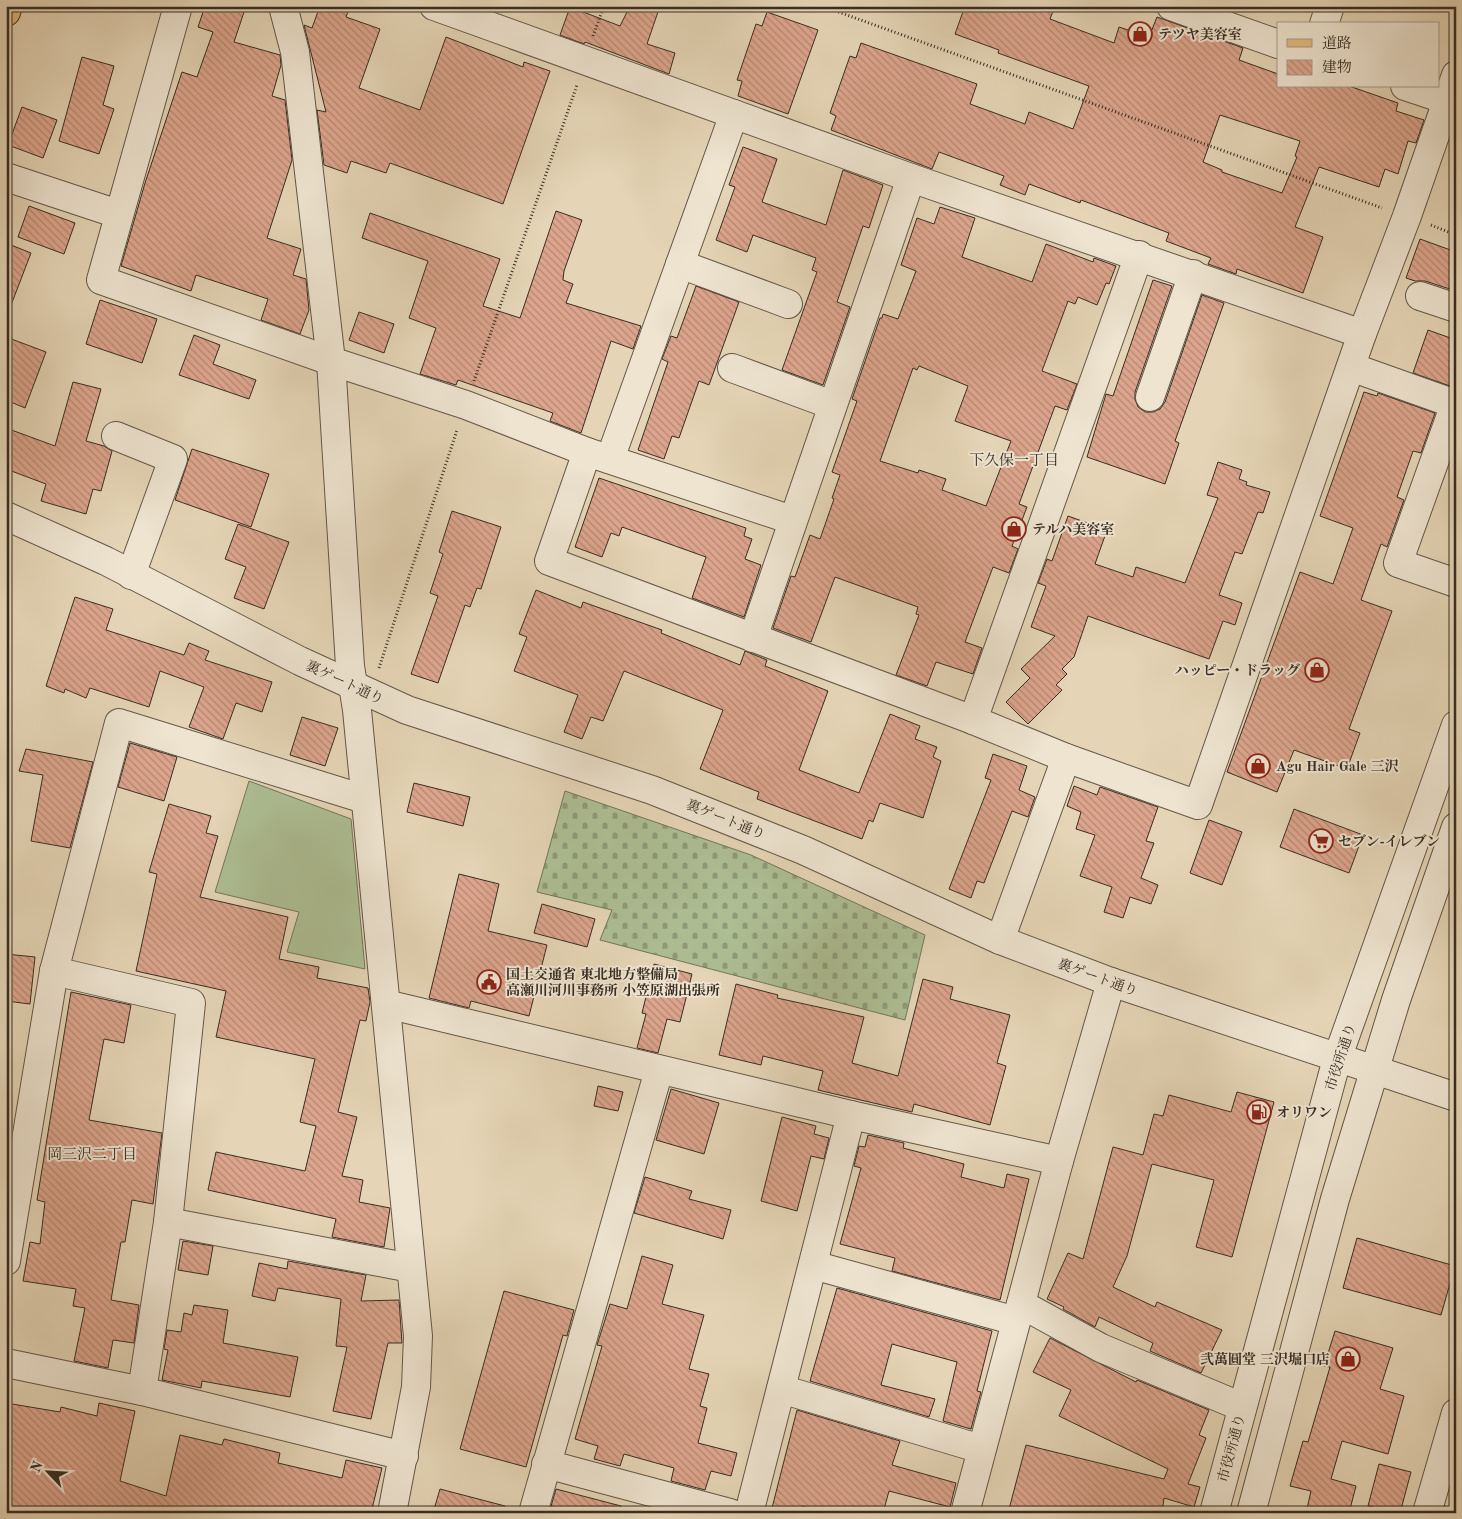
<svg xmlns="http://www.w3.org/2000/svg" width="1462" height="1519" font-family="'Old Standard TT','Noto Serif JP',serif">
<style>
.grass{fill:#adbe93;stroke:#72765b}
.cemetery{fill:url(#cemetery-stones);stroke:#72765b}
.building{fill:url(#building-back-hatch);stroke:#382d23;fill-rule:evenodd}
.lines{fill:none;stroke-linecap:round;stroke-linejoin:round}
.minor-casing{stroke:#635748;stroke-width:30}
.major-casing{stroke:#382d23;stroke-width:30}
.path{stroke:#382d23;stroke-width:3;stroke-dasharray:1 2.5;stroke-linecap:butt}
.minor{stroke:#eee4d0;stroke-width:28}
.major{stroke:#e2ba7b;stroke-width:28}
.labels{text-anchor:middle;stroke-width:4;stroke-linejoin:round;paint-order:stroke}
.poi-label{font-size:14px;font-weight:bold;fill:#382d23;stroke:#eee4d0;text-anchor:start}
.street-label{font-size:14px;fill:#382d23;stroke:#eee4d0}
.neighbourhood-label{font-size:15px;fill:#382d23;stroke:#eee4d0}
</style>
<defs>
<pattern id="cemetery-stones" width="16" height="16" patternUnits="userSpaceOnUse" patternTransform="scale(1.25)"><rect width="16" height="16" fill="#adbe93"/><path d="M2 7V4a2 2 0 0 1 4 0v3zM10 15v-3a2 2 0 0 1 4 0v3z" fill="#8e9b78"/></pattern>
<pattern id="building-back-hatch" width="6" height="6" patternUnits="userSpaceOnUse" patternTransform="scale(1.25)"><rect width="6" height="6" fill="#dda58d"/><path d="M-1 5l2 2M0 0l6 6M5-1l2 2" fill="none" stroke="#b48773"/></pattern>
</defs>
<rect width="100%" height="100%" fill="#e5d5b6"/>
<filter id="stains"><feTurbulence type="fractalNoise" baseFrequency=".004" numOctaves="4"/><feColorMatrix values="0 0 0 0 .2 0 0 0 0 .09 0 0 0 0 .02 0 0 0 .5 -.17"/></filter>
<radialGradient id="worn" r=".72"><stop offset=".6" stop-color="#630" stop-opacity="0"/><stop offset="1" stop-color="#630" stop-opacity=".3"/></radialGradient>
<polygon class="grass" points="249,781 351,819 365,969 287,952 299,912 215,892"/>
<polygon class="cemetery" points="565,791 751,855 925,935 905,1020 600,940 612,910 537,892"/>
<g class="building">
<polygon points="205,6 246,6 234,42 280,55 281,65 272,96 285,100 292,160 267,238 301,249 293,275 306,279 309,310 300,334 261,320 268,299 196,275 191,291 121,266 145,183 182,72 197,77 213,32 198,27"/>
<polygon points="320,6 350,6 346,17 380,29 359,88 420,110 446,37 523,67 524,62 550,71 503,204 390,163 386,173 351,161 347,173 324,165 317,110 326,112 304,25 312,28"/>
<polygon points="630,6 660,6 647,44 675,53 669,74 585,42 584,44 560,35 570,7 620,26"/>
<path d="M965,6H1055L1050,19L1114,43L1119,27L1149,37L1157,17L1243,48L1239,60L1278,74V86H1349L1398,103L1396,111L1424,120L1416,143L1408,141L1398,174L1385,169L1379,187L1319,167L1295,227L1323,237L1303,293L1237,269L1236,274L1208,264L1211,258L1166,241L1169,233L1081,200L1080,203L1029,184L1025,195L1000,185L1004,176L939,152L932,169L831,130L836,116L830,113L850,56L856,58L861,43L977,84L970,104L1025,124L1029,112L1073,129L1089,86L998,53L999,50L955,34ZM1220,115L1300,141L1295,156L1297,157L1282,193L1222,172V170L1203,162Z"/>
<polygon points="767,12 818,30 788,114 738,96 742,81 737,80 756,24 762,26"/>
<polygon points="82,57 114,66 103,105 114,109 99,154 59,141"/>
<polygon points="22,107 57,120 43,158 8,145"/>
<polygon points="743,147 777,159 762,202 826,225 843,170 883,185 869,228 863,226 837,302 850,307 823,385 782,370 817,272 812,270 816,258 753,235 747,252 716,240 735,187 729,185"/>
<polygon points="29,206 75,223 64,254 18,237"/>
<path d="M940,207L975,218L962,257L1032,282L1046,244L1093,262L1094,258L1116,266L1109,284L1106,283L1097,305L1078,297L1075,304L1068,301L1042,371L1077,384L1067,410L1055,406L1019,504L1027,507L1012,546L1018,549L1009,573L993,567L965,642L982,648L973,674L936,662L927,686L896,675L919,615L916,614L918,607L835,577L811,642L773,628L791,576L795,577L810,535L820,539L834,499L832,498L840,475L832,472L857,401L852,399L880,318H882L883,314L898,319L916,271L901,265L917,218L934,224ZM919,366L968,386L955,421L1011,441L986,506L942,490L946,479L919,470L918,473L880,461L913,368L917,370Z"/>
<polygon points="556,211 582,220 564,271 563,280 573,284 566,303 641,326 633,349 611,341 581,433 550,421 553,413 458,380 456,385 420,374 436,328 409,318 428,261 362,238 370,213 500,259 483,306 520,318"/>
<polygon points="1420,239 1456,252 1456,291 1425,281 1415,281 1406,278"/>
<polygon points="6,243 31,253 8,313 6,313"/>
<polygon points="1153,280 1172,286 1135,392 1135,399 1138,407 1145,412 1153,412 1160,409 1165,402 1202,295 1224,303 1175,441 1179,443 1165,484 1087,457 1106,394 1113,396"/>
<polygon points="696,286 739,302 709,385 699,381 679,438 672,436 664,459 638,450 668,362 662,359 671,336 677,338"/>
<polygon points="100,300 157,319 142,363 86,344"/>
<polygon points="359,312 394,324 384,353 349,340"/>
<polygon points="1428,330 1456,340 1456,371 1450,386 1413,373"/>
<polygon points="194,335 220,345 213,364 256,380 249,399 179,375"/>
<polygon points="6,337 46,352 25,408 6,400"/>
<polygon points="73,382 101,389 86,441 104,446 112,451 101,491 93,489 86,514 41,501 46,484 6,469 6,428 55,446"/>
<polygon points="1364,392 1377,396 1378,393 1435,413 1421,453 1413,451 1397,497 1404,500 1387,547 1381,544 1361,600 1392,611 1349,729 1360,733 1347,769 1294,750 1277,792 1227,772 1300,572 1333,584 1353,528 1320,516"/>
<polygon points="192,449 269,474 251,527 175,500"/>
<polygon points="1218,462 1242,470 1239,479 1247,482 1246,485 1270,492 1263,513 1258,512 1242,554 1235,552 1219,595 1242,603 1235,625 1223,621 1209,659 1088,616 1074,657 1062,669 1067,674 1056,685 1062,690 1028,724 1006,702 1030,678 1021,669 1055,636 1031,627 1046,586 1038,583 1047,559 1052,561 1068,516 1107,530 1095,564 1133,577 1136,567 1185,583 1218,498 1207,495"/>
<polygon points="599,478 746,528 744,536 752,539 745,559 761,565 744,617 692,598 706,557 622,527 619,536 611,533 602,557 575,547"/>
<polygon points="452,511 501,527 481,589 477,588 470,607 465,605 438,683 411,674 438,596 430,593 443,554 439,552"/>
<polygon points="238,524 289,542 264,609 234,598 246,567 225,559"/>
<polygon points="536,590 581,608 583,602 662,630 661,633 740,665 745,651 767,660 765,666 828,691 799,770 859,793 890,714 920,726 915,739 937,747 933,757 941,761 923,818 880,803 873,822 869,820 862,839 757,799 759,792 700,769 723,710 624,671 603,721 591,717 582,739 564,732 578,695 514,671 527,637 519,634"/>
<polygon points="75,597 113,609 106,630 184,655 189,643 209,651 205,660 272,682 262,712 236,703 223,739 189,727 204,687 160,671 149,707 90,688 86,698 65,689 64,693 46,686"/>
<polygon points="302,717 338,728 325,766 290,755"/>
<polygon points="130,743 177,757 164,801 118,787"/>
<polygon points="26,749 93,762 70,848 31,841 43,775 19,771"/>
<polygon points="993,754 1027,766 1019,790 1035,797 1028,817 1012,811 984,883 977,881 971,898 949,889 991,780 985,778"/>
<polygon points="414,783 470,797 463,826 407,812"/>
<polygon points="1074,786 1097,795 1100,787 1158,807 1146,841 1154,843 1141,878 1158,885 1151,904 1130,897 1123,918 1104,912 1112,887 1080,876 1095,835 1076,829 1081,812 1067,806"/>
<polygon points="169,804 211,816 206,833 218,836 200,897 288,917 279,959 319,967 317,978 368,988 370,1002 366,1021 360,1020 338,1112 357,1117 342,1176 363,1180 359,1202 390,1208 384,1247 332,1237 336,1219 208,1190 216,1152 305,1171 316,1126 300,1122 315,1059 216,1037 226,991 136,971 157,874 149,872"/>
<polygon points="1294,809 1363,835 1349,873 1280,847"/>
<polygon points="1209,820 1242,832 1222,885 1190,873"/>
<polygon points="459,874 499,884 488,931 547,945 529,1016 471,1001 469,1008 429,998"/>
<polygon points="542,904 595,919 587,947 534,933"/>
<polygon points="6,954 35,957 30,1004 6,1001"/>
<polygon points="654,964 692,974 680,1022 667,1019 658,1053 637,1048 646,1014 642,1013"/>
<polygon points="923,979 953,987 950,999 1010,1015 997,1063 1006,1066 990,1125 914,1104 912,1112 818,1090 823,1071 763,1056 761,1065 719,1055 736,984 778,995 777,998 864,1017 852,1063 898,1076"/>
<polygon points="71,992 131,1005 124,1043 104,1039 89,1120 162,1133 153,1204 132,1200 125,1242 121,1242 111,1300 139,1305 134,1343 113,1340 108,1368 74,1361 85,1308 73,1306 76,1289 23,1281 30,1242 40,1244 45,1202 37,1200"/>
<polygon points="598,1086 623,1092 618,1111 594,1106"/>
<polygon points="671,1089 719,1103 704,1154 656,1140"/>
<polygon points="1237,1092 1274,1102 1232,1257 1196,1247 1214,1180 1152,1164 1127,1256 1113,1287 1155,1307 1157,1302 1222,1330 1201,1373 1150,1351 1153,1343 1099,1317 1095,1327 1063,1309 1064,1307 1047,1299 1068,1253 1083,1259 1113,1147 1143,1155 1154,1114 1163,1116 1169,1095 1231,1112"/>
<polygon points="782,1117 816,1126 814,1134 829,1138 824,1159 811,1156 797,1211 761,1201"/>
<polygon points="868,1135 904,1143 903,1148 964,1164 961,1177 1004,1188 1007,1174 1029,1179 1000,1300 892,1271 895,1258 840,1244 861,1168 854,1166 859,1146 865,1147"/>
<polygon points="645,1177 692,1191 689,1199 731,1210 723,1239 634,1213"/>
<polygon points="1357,1238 1455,1266 1441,1315 1343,1288"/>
<polygon points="183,1241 213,1246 208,1275 178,1270"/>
<polygon points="642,1256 673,1265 662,1304 704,1315 689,1369 709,1374 700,1406 707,1408 698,1443 737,1453 731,1476 711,1471 705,1490 671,1481 674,1468 624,1454 620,1466 594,1459 598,1446 575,1439 602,1346 597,1345 610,1304 627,1309"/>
<polygon points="288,1261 366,1275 361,1301 399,1300 402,1343 388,1343 371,1419 333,1411 347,1347 336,1346 341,1299 278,1288 275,1301 252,1296 259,1263 287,1269"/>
<polygon points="837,1288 992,1331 977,1391 981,1392 971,1429 943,1421 957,1362 892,1344 881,1385 935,1399 929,1417 810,1381"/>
<polygon points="504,1291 574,1310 567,1336 563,1335 526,1467 460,1449"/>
<polygon points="194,1305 228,1310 223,1343 298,1357 290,1397 202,1381 201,1388 162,1380 168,1350 164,1349 167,1330 181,1332 184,1313 192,1315"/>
<polygon points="1335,1331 1393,1348 1380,1389 1404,1396 1388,1454 1342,1441 1331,1479 1356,1486 1349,1513 1306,1513 1311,1491 1290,1486 1303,1441 1308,1442 1330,1367 1324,1366"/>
<polygon points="1050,1338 1136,1382 1137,1380 1209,1410 1199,1435 1206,1438 1188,1484 1200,1487 1194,1507 1164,1498 1162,1513 1008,1513 1026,1445 1164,1479 1168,1469 1059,1416 1071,1390 1033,1372"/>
<polygon points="6,1403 60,1412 61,1407 97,1416 99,1403 135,1411 120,1481 166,1496 180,1435 222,1445 224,1439 280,1453 278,1463 342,1478 346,1460 382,1468 371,1513 17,1513 6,1508"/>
<polygon points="797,1410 900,1441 892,1465 956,1483 950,1507 889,1491 883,1513 832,1513 802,1506 801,1513 788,1513 772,1508"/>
<polygon points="1379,1464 1411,1472 1400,1513 1368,1506"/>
<polygon points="440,1489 505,1506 504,1513 433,1513"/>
<polygon points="556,1489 621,1506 620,1513 549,1513"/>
</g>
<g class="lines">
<g class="minor-casing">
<g id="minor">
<polyline points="178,6 101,280 331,361 466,405 587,452 792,520"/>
<polyline points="283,6 295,52 331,361 350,666 357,710 418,1336 416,1387 392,1513"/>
<polyline points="434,6 911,178 1362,334"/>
<polyline points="1171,6 1278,44"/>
<polyline points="1324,24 1330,6"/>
<polyline points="1405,86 1447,100"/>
<polyline points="6,177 118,214"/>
<polyline points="680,264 788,304"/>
<polyline points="1420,296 1456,308"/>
<polyline points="1351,367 1455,404 1398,563 1456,583"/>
<polyline points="732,368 832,405"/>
<polyline points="1150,397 1193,274"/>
<polyline points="116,436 173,459 131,575"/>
<polyline points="587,452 549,561 973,720 1066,758 1198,805 1362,334 1407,216 1456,75"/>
<polyline points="610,459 734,114"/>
<polyline points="6,516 106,561 300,661 407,710 652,790 803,850 1000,940 1111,982 1456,1097"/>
<polyline points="753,638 911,178"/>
<polyline points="973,720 1139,255"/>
<polyline points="1000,940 1066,758"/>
<polyline points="54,971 191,1003 168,1222 142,1391"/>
<polyline points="386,1004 851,1115 1059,1161"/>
<polyline points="168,1222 411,1268"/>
<polyline points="6,1261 54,971 119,723 364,799"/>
<polyline points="813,1265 1016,1321"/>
<polyline points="1021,1304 1101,1348 1242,1407"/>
<polyline points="6,1363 142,1391 404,1456"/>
<polyline points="781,1389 981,1449"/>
<polyline points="546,1464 730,1513"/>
<polyline points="533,1513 659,1070"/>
<polyline points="749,1513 851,1115"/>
<polyline points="965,1513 1059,1161 1111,982"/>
<polyline points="1214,1513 1337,1059 1456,725"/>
<polyline points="1251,1513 1335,1199 1396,1000 1456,827"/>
<polyline points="1427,1513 1456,1413"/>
</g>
</g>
<g class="major-casing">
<polyline id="major" points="6,12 8,6"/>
</g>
<g class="path">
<polyline points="822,6 1382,208"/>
<polyline points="593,36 604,6"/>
<polyline points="1431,225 1456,235"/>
<polyline points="474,381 577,85"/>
<polyline points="379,668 457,430"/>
</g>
<use href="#minor" class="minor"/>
<use href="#major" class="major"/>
</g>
<defs>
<g id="shop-ring" transform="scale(1.25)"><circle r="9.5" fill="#eee4d0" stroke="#8f2418" stroke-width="1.5"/><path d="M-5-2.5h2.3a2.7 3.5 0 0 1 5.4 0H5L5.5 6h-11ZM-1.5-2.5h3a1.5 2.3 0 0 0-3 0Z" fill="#8f2418"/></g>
<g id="supermarket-ring" transform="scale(1.25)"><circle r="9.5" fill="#eee4d0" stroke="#8f2418" stroke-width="1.5"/><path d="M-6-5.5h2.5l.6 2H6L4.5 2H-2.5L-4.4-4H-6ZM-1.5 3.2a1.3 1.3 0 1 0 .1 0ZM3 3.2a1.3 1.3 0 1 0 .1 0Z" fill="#8f2418"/></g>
<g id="civic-ring" transform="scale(1.25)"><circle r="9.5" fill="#eee4d0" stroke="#8f2418" stroke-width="1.5"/><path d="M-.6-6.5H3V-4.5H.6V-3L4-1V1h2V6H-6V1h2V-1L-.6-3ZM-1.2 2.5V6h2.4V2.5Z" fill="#8f2418"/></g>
<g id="fuel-ring" transform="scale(1.25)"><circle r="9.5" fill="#eee4d0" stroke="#8f2418" stroke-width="1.5"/><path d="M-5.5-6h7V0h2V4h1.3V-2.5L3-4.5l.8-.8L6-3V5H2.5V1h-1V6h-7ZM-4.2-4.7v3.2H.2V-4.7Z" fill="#8f2418"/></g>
</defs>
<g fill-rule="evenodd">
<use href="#shop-ring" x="1140" y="34"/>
<use href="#shop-ring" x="1014" y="529"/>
<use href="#shop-ring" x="1317" y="670"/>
<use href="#shop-ring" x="1258" y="766"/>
<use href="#supermarket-ring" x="1321" y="841"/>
<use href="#civic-ring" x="489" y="982"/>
<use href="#fuel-ring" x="1259" y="1112"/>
<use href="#shop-ring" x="1348" y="1359"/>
</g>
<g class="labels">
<g class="poi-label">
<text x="1158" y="39">テツヤ美容室</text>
<text x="1032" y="534">テルハ美容室</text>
<text x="1300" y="675" text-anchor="end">ハッピー・ドラッグ</text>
<text x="1276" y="771">Agu Hair Gale 三沢</text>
<text x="1338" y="846">セブン-イレブン</text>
<text x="506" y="979">国土交通省 東北地方整備局<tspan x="506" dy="16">高瀬川河川事務所 小笠原湖出張所</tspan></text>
<text x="1276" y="1117">オリワン</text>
<text x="1330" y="1364" text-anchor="end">弐萬圓堂 三沢堀口店</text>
</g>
<g class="street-label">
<text transform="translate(345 682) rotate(25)" y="5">裏ゲート通り</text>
<text transform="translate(726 819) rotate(22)" y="5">裏ゲート通り</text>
<text transform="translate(1098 977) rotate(20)" y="5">裏ゲート通り</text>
<text transform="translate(1340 1057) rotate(-72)" y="5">市役所通り</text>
<text transform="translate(1231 1448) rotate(-75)" y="5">市役所通り</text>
</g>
<g class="neighbourhood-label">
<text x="1014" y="465">下久保一丁目</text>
<text x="92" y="1159">岡三沢二丁目</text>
</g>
</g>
<rect width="1462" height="1519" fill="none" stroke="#e5d5b6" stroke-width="25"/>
<rect x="8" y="8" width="1447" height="1504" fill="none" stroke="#382d23" stroke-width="2.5"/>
<rect x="12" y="12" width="1437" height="1494" fill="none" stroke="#382d23"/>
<rect x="1277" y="22" width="162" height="65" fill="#eee4d0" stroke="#a59b8b"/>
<rect x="1287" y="39" width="25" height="8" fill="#e2ba7b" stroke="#a59b8b"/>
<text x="1322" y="48" font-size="15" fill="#382d23">道路</text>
<rect x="1287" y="60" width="25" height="15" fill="url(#building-back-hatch)" stroke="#a59b8b"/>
<text x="1322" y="72" font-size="15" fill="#382d23">建物</text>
<g transform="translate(48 1472) rotate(295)" stroke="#eee4d0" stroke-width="4" paint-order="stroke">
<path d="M0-4L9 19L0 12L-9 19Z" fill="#382d23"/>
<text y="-8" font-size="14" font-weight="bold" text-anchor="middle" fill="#382d23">N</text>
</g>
<rect width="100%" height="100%" filter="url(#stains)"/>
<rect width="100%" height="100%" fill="url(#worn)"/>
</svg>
